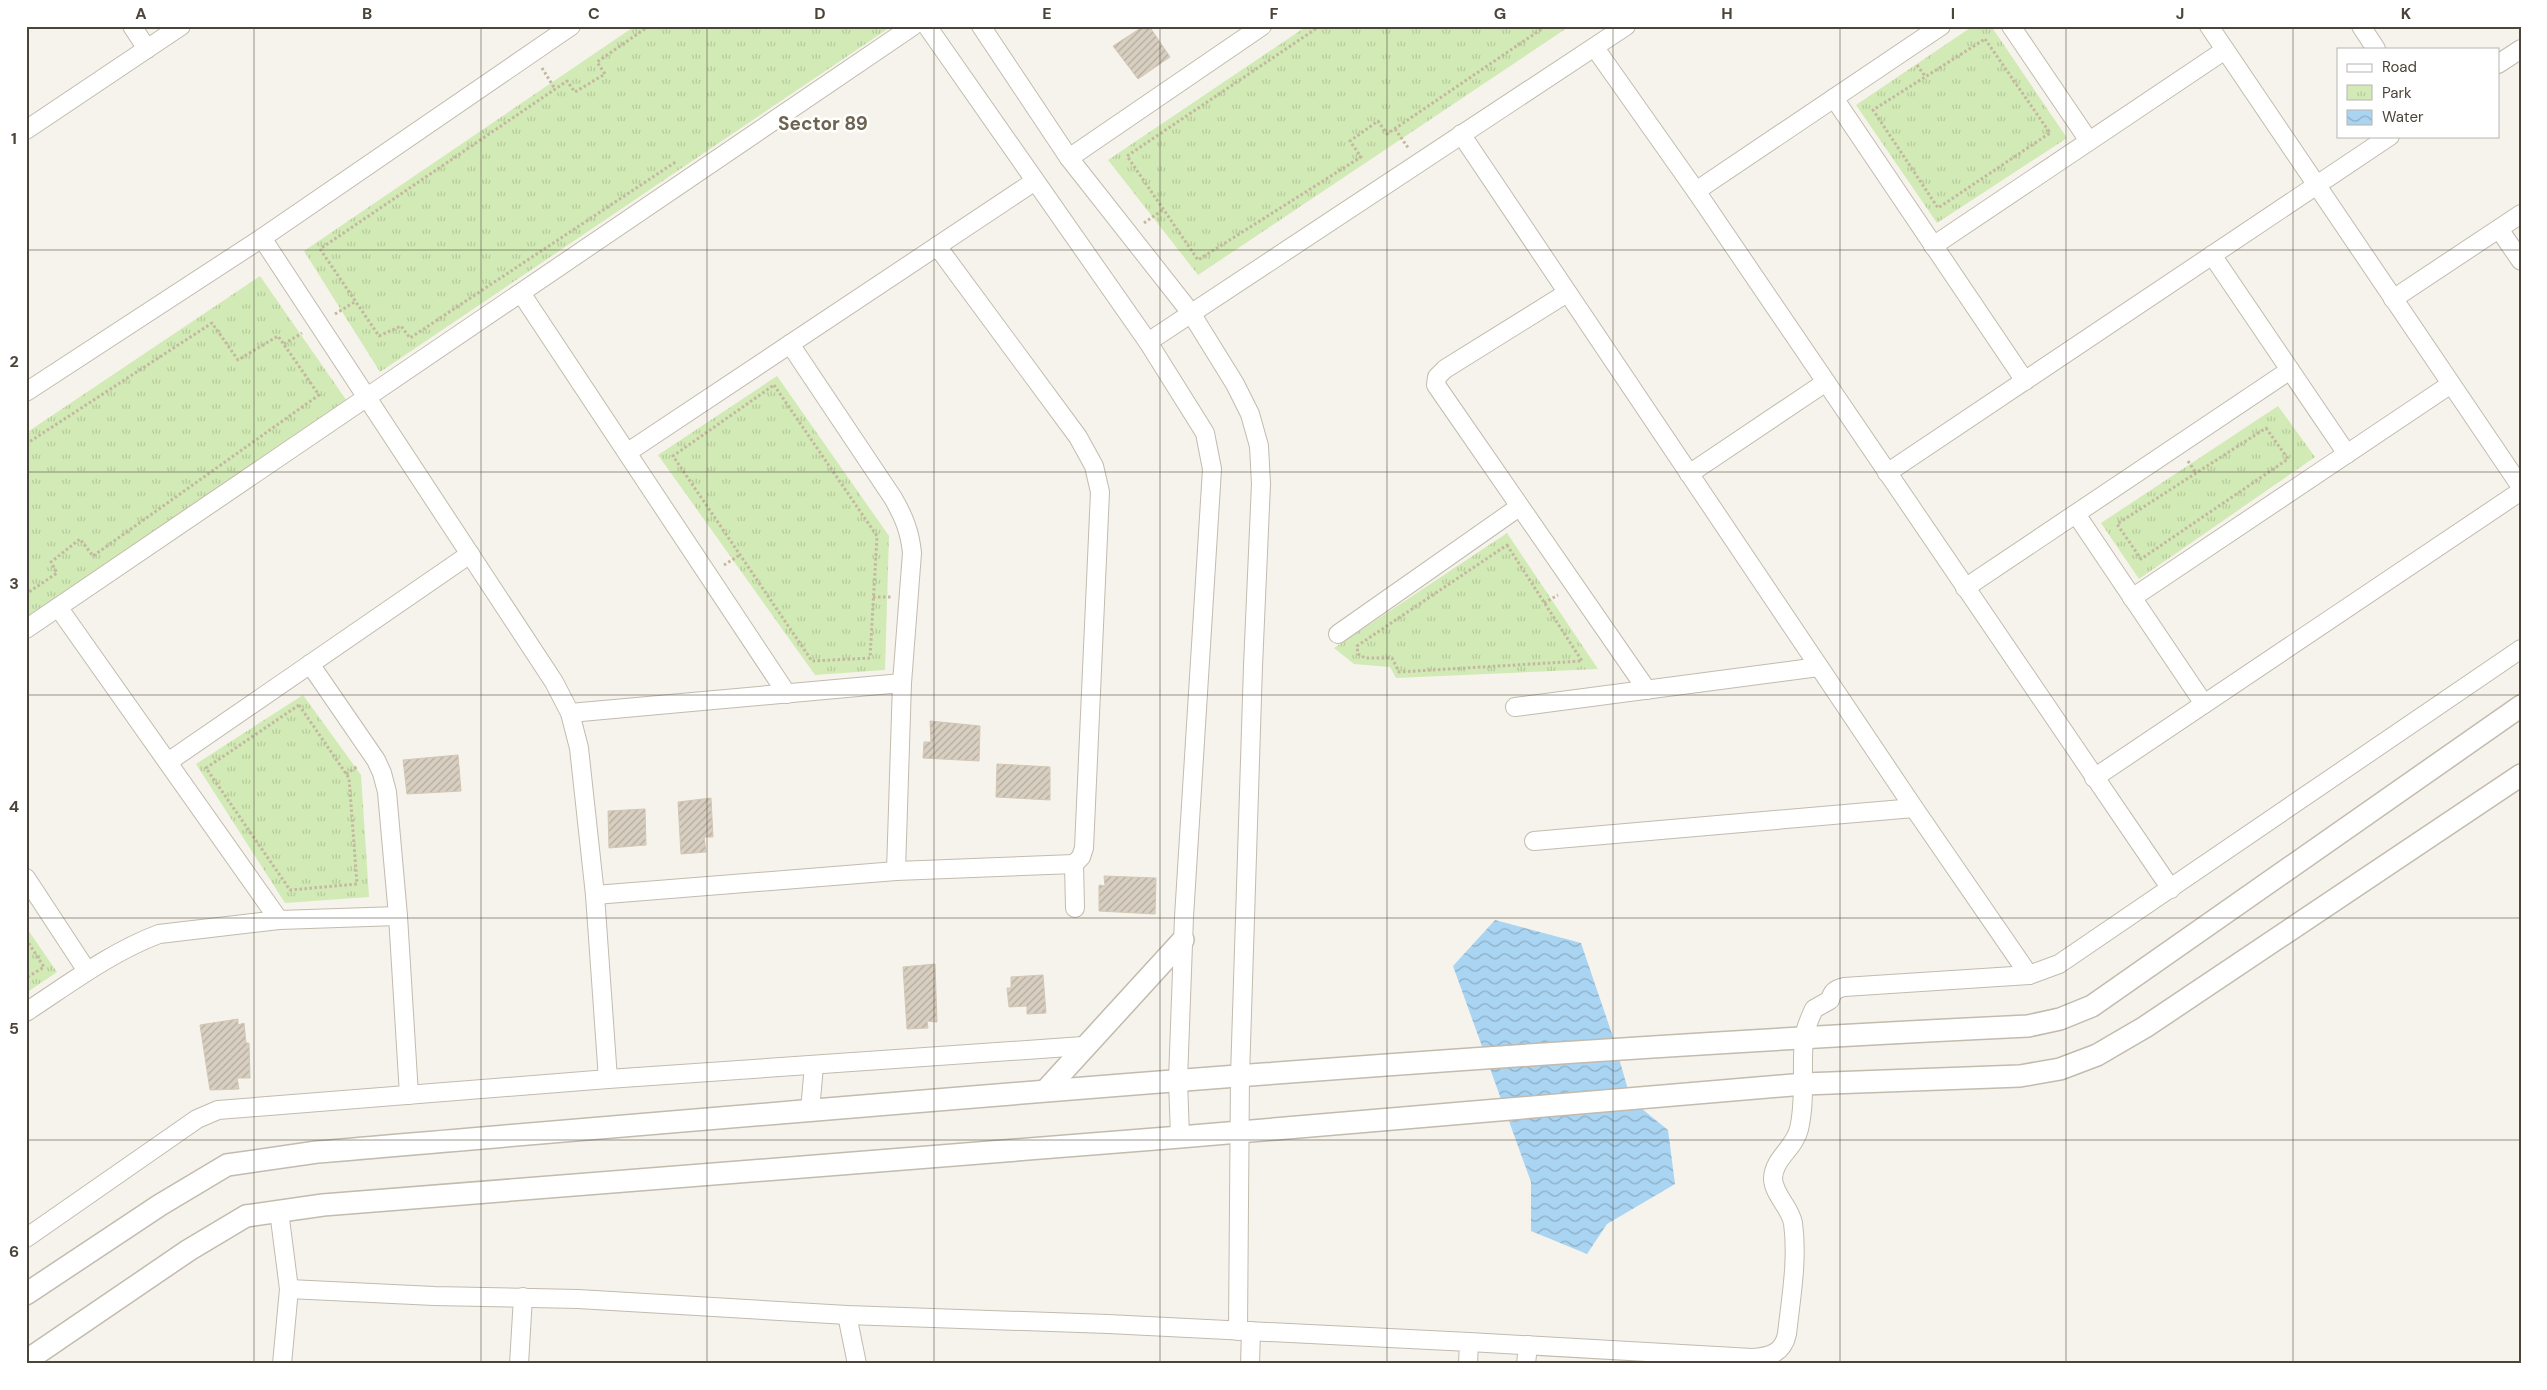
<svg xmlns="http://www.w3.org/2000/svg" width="2547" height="1390" font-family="'DM Sans',sans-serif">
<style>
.park{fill:url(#park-tufts)}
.water{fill:url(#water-waves)}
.building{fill:url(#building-hatch);stroke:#d3c7b4}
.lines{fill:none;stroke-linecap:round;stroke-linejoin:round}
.minor-casing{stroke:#c2bbae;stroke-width:20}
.tertiary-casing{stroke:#c2bbae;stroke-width:24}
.path{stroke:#c4b79f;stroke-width:3;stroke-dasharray:2.5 2.5;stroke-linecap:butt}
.minor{stroke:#fff;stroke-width:18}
.tertiary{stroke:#fff;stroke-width:21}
.grid{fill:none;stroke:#4b4439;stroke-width:1;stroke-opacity:0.55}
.labels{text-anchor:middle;stroke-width:5;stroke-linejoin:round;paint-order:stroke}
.district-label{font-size:19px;font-weight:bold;fill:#6e6250;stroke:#fff}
.neatline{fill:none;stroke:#4b4439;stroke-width:2}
.grid-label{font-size:16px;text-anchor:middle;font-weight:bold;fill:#4b4439}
</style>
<defs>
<pattern id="park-tufts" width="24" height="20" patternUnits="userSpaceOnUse" patternTransform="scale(1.25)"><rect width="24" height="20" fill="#d2eab5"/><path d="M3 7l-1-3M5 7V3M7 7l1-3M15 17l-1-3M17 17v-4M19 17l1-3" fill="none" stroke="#b6ca9c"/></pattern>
<pattern id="water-waves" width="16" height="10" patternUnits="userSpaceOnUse" patternTransform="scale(1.25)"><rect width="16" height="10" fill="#a9d4f2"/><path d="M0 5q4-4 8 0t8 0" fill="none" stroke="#8caec5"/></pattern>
<pattern id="building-hatch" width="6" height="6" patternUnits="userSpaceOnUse" patternTransform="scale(1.25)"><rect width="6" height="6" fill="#d8cfc1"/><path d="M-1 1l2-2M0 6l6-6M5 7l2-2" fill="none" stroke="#b1aa9e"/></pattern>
</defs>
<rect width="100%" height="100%" fill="#f6f3ec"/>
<g class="park">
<polygon points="635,26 892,26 380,372 304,251"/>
<polygon points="1307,26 1570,26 1198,275 1108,160"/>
<polygon points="1973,26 1991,26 2067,138 1937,223 1856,105"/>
<polygon points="260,276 349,404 26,617 26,433"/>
<polygon points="777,376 889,536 885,670 815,675 658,455"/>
<polygon points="2278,406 2315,457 2139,579 2101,523"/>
<polygon points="1507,533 1598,669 1396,678 1390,667 1354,664 1334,648"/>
<polygon points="303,695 361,775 369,897 285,903 196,764"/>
<polygon points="26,927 57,972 26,993"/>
</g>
<polygon class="water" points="1495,920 1581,943 1612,1034 1631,1100 1668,1130 1675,1184 1607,1224 1587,1254 1531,1231 1531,1182 1453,966"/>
<g class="building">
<polygon points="1144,26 1149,26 1170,57 1138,79 1113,46"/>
<polygon points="930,721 980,726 979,761 923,758 924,742 931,742"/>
<polygon points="458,755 461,791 407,794 403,760"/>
<polygon points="997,764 1050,767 1050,800 996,797"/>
<polygon points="711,798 713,837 704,837 706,852 681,854 678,802"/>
<polygon points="645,809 646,845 609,848 608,811"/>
<polygon points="1104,876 1156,878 1155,914 1099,911 1099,885 1105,886"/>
<polygon points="935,964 937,1022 927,1021 928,1028 907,1029 903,967"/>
<polygon points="1043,975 1046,1013 1027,1014 1027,1006 1009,1007 1007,988 1011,988 1011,977"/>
<polygon points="238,1019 238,1025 244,1023 246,1043 249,1043 250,1078 237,1078 239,1089 210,1090 200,1025"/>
</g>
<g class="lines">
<g class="minor-casing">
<g id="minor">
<polyline points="132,26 147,49"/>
<polyline points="927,26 1148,342 1205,433 1212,469 1184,917 1178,1080 1180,1137"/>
<polyline points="981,26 1069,158 1191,313 1235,384 1250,414 1259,446 1261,484 1253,666 1240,1076 1238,1331"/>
<polyline points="2011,26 2089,141"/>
<polyline points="2209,26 2521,487"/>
<polyline points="2361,26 2376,49"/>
<polyline points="1595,48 1696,191 2171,889"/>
<polyline points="2498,64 2521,49"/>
<polyline points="1834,98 2025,381"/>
<polyline points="26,130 181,26"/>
<polyline points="1461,134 1914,808 2029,975"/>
<polyline points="1069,158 1262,26"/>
<polyline points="1696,191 1941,26"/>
<polyline points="2499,229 2521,261"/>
<polyline points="262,238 554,682 570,713 579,748 595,895 608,1079"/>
<polyline points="937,246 1078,437 1094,466 1100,492 1084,848 1081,857 1074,864 1075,908"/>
<polyline points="1933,246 2225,50"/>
<polyline points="2212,255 2347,454"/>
<polyline points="521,293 787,694"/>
<polyline points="1567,293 1445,369 1437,377 1436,385 1647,690"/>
<polyline points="2393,299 2521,214"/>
<polyline points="1148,342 1626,26"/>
<path d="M790,344L893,498C904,517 910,532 912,553L902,683L896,871"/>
<polyline points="26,392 262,238 571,26"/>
<polyline points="628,452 1035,181"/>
<polyline points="1887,473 2390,136"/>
<polyline points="1689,474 1826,382"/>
<polyline points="2076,514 2204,704"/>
<polyline points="1965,588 2290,370"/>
<polyline points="2132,598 2451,384"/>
<polyline points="58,607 279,920"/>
<polyline points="26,629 913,26"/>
<polyline points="1338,634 1519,507"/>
<polyline points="310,664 376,760 382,773 387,792 398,916 409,1095"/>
<polyline points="1515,707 1819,667"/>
<polyline points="570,713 902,683"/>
<polyline points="168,762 470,554"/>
<polyline points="2094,778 2521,491"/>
<polyline points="1534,841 1914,808"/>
<polyline points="26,878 87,971"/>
<polyline points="595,895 896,871 1074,864"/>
<path d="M26,1012C69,984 111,952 159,934L279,920L398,916"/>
<polyline points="810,1110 814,1066"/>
<polyline points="279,1211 289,1289"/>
<polyline points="26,1238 197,1119 218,1110 608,1079 1083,1046"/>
<polyline points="847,1315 857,1364"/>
<path d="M1469,1342L1752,1358C1770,1357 1783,1353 1787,1334C1791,1297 1798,1260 1793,1223C1790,1207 1773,1194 1773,1178C1774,1158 1794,1149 1799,1129C1806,1099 1801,1068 1804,1038C1805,1028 1810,1018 1814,1009L1830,1000C1832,992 1835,989 1844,987L2029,975L2059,964L2521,649"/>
<polyline points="282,1364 289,1289 434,1296 578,1299 847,1315 1108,1324 1469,1342 1468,1364"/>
<polyline points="519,1364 523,1297"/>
<polyline points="1250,1364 1251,1331"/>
<polyline points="1526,1364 1528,1345"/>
</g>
</g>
<g class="tertiary-casing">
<g id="tertiary">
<polyline points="1046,1090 1183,940"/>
<path d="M26,1294L160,1205L227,1165L317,1152C886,1104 1456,1053 2028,1026L2060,1019L2092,1006L2521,706"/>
<polyline points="26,1361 189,1250 246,1216 323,1205 1180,1137 1804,1084 2020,1076 2060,1069 2097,1055 2145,1027 2521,775"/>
</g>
</g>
<g class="path">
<polyline points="649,26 597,62 605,74 575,92 567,81 320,249 379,336 401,326 410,338 677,161"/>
<polyline points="1320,26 1127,156 1198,260 1361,157 1350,141 1378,121 1387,134 1546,26"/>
<polygon points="1985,39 2050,133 1938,208 1873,110"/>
<polyline points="1917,65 1925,76"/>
<polyline points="542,68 555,89"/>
<polyline points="1395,129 1409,149"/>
<polyline points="1144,223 1164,209"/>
<polyline points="335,314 356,301"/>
<polyline points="284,344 302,333"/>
<polygon points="774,385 877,536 870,658 812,661 673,456"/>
<polygon points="2266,428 2288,459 2141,559 2117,524"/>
<polyline points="26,444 212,323 238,360 278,336 319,395 93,556 80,539 51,562 57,573 26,594"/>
<polyline points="2188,461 2196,473"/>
<polygon points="1507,545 1582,661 1399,672 1392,658 1365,658 1358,654 1357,646"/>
<polyline points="724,565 740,555"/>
<polyline points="873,597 891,597"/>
<polyline points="1544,603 1558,595"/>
<polygon points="299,705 349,778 357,884 290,890 206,768"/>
<polyline points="346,774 358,766"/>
<polyline points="26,939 44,967 26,978"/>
</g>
<use href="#minor" class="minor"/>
<use href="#tertiary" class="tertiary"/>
</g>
<path class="grid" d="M254,26V1364M481,26V1364M707,26V1364M934,26V1364M1160,26V1364M1387,26V1364M1613,26V1364M1840,26V1364M2066,26V1364M2293,26V1364M26,250H2521M26,472H2521M26,695H2521M26,918H2521M26,1140H2521"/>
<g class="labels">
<g class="district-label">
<text x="823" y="130">Sector 89</text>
</g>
</g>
<rect width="2547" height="1390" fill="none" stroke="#ffffff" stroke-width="55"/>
<rect x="2337" y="48" width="162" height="90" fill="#ffffff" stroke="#b7b4b0"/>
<rect x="2347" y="64" width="25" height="8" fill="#ffffff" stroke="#b7b4b0"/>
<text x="2382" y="72" font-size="15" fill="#4b4439">Road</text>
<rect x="2347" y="85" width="25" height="15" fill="url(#park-tufts)" stroke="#b7b4b0"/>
<text x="2382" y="98" font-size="15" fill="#4b4439">Park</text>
<rect x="2347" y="110" width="25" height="15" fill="url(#water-waves)" stroke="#b7b4b0"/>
<text x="2382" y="122" font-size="15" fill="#4b4439">Water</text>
<rect x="28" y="28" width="2492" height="1334" class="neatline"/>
<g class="grid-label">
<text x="141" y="19">A</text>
<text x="367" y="19">B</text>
<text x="594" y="19">C</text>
<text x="820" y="19">D</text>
<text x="1047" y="19">E</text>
<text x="1274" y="19">F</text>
<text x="1500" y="19">G</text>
<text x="1727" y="19">H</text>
<text x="1953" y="19">I</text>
<text x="2180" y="19">J</text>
<text x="2406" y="19">K</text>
<text x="14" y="144">1</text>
<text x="14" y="367">2</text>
<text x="14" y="589">3</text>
<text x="14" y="812">4</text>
<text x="14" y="1034">5</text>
<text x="14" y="1257">6</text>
</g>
</svg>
